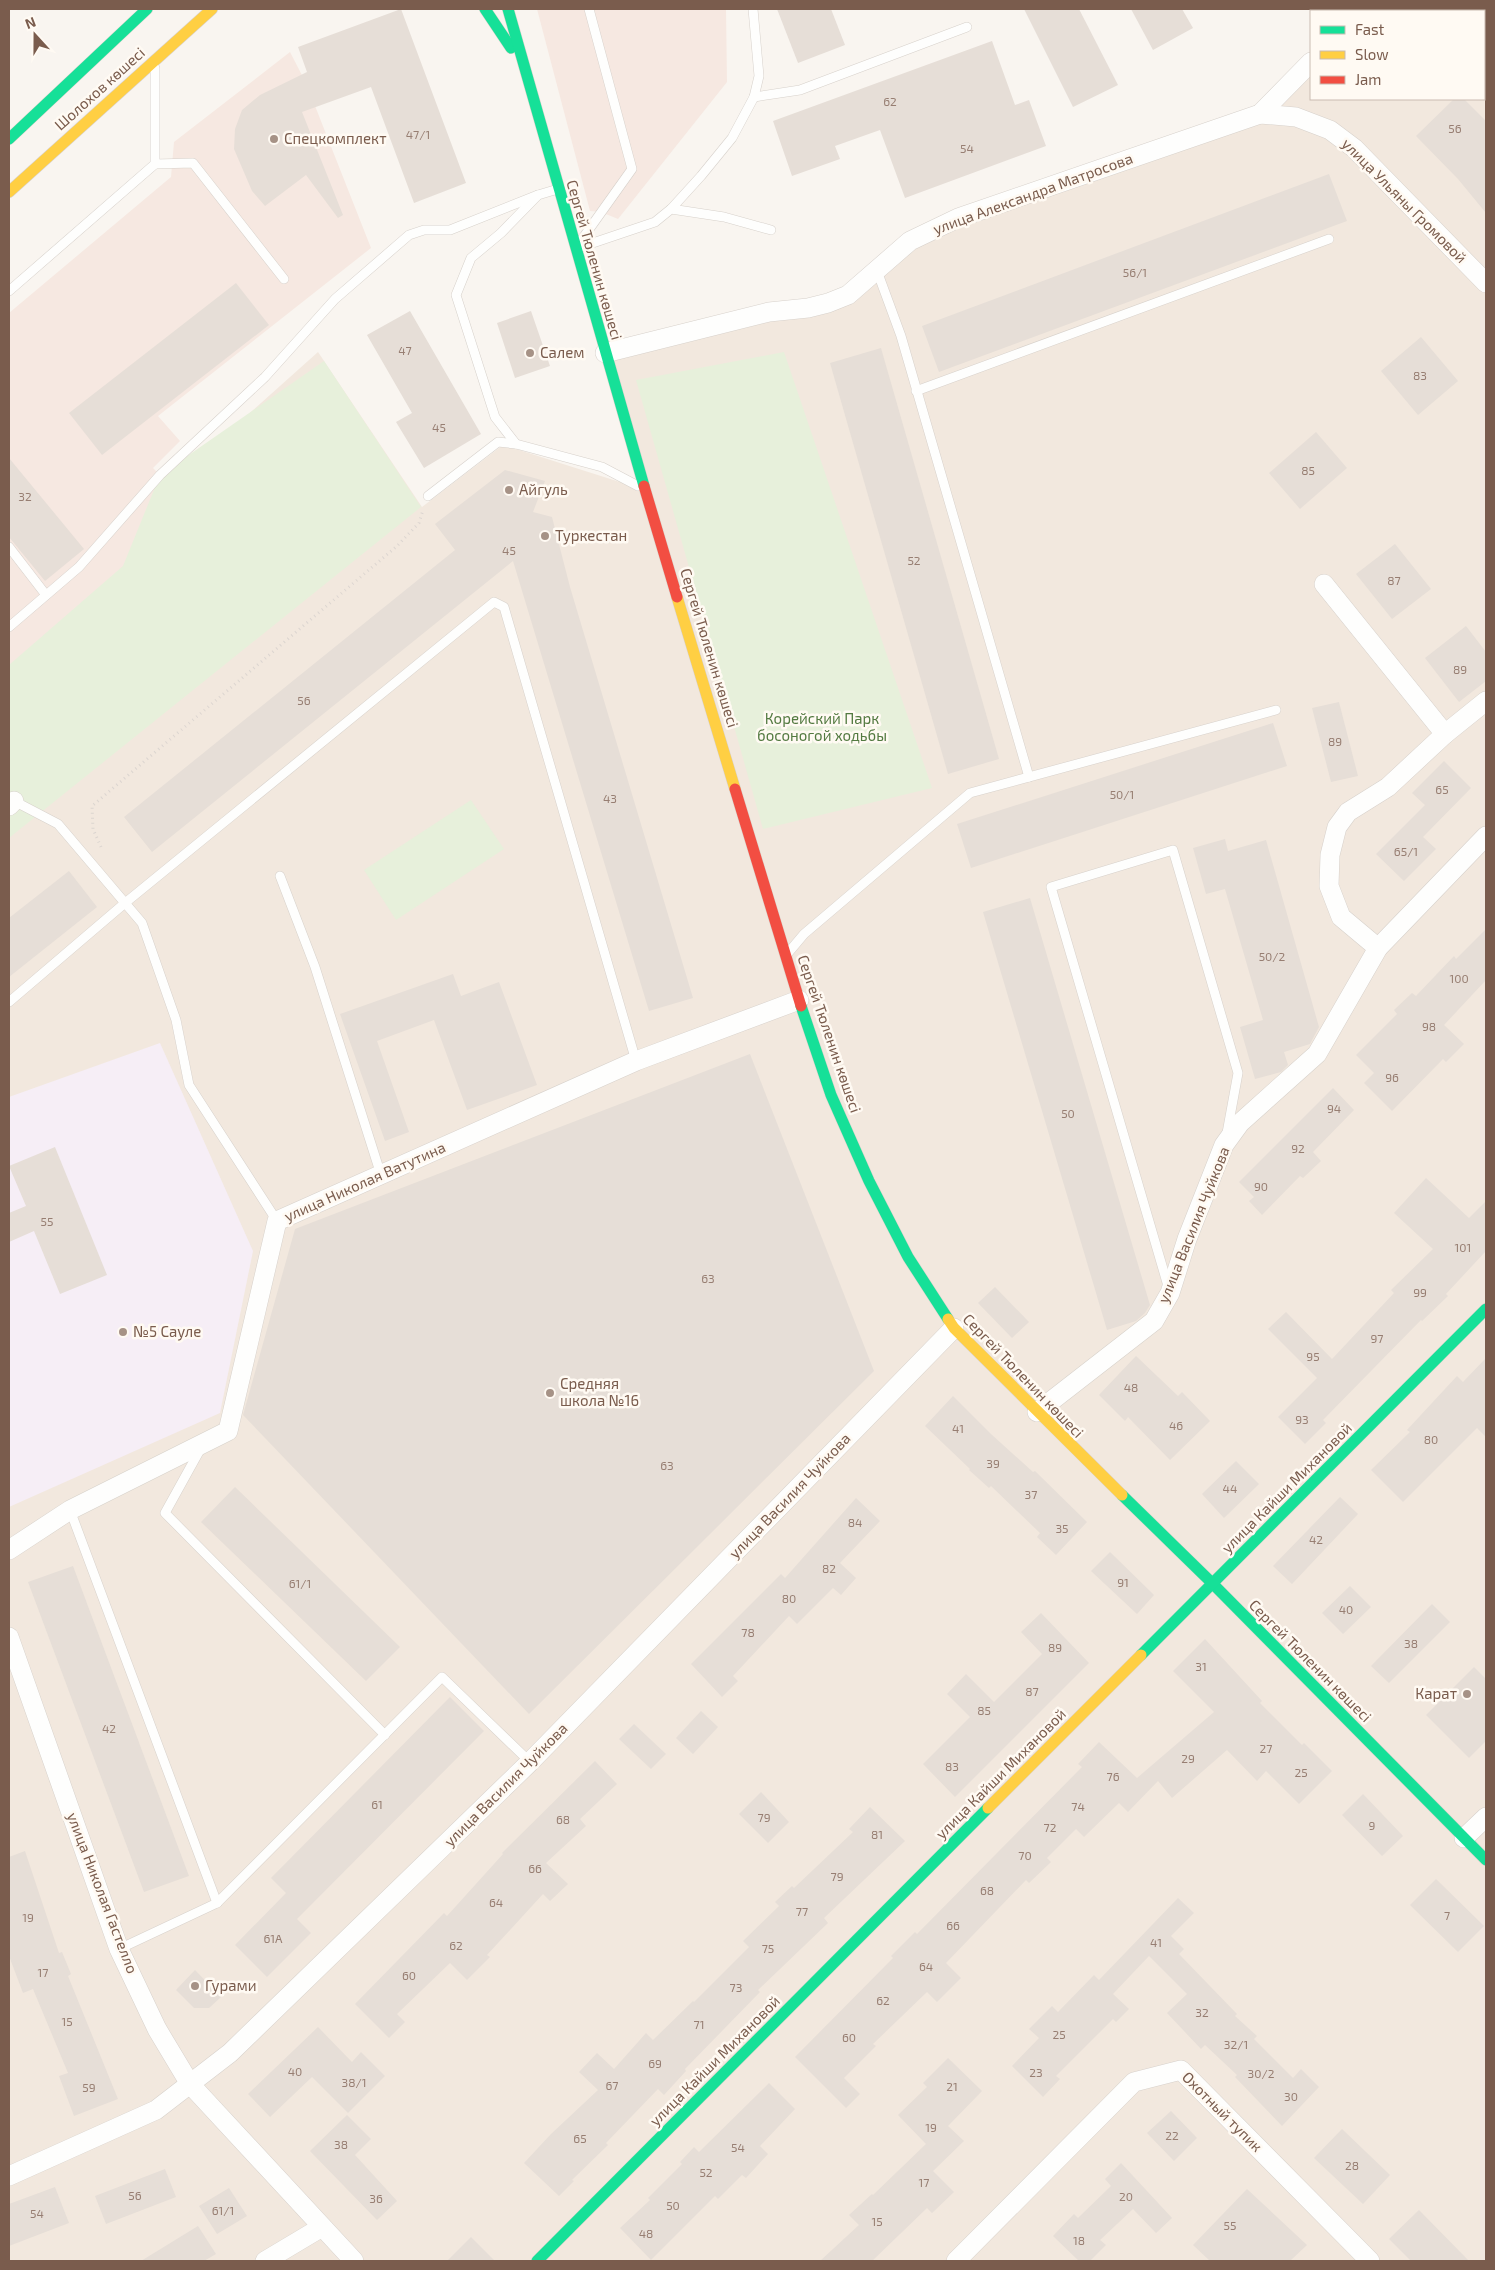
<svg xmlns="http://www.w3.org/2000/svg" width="1495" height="2270" font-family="'Exo 2',sans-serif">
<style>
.residential{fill:#f2e8de}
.commercial{fill:#f6e8e1}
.education{fill:#f6eef6}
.green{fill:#e7f0db}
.building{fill:#e6ded7}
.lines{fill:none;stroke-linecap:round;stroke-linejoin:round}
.lane-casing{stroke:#d7d1cb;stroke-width:10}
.street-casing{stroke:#d7d1cb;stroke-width:20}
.fast-casing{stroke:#d9d2cb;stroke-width:12}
.slow-casing{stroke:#d9d2cb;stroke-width:12}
.jam-casing{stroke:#d9d2cb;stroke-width:12}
.path{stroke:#dcd5d0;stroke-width:3;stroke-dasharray:1 4;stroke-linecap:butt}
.lane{stroke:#fefefd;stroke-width:9}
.street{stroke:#fefefd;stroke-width:19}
.fast{stroke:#16e098;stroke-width:11}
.slow{stroke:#ffcf43;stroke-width:11}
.jam{stroke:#f24e42;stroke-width:11}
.poi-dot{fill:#a69286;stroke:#fffaf3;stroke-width:2}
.labels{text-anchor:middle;stroke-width:5;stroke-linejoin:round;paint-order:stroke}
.number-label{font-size:12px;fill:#977e72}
.street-label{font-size:15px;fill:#7a5c4d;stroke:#fffaf3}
.poi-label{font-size:15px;fill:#7a5c4d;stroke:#fffaf3;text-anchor:start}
.park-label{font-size:15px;fill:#537a41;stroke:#fffaf3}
</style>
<rect width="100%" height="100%" fill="#f9f5f0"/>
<polygon class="residential" points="1363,9 1486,9 1486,2261 9,2261 9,681 165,489 318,352 422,507 503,445 645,490 605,353 828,303 910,241 1260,114 1311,62 1311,99 1484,99 1484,11 1361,11"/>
<g class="commercial">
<polygon points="537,9 726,9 727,82 618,219 601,212 590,211"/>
<polygon points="290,52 306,83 371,248 158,416 180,441 153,468 160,475 165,489 114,583 9,681 9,313 171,177 174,142"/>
</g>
<polygon class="education" points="160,1043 253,1251 220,1413 9,1507 9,1097"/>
<g class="green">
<polygon points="784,352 932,788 763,829 636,380"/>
<polygon points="324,361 421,507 9,838 9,665 123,566 160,475"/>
<polygon points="471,800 504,849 396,920 364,870"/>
</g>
<g class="building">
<polygon points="401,9 466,183 414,203 371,87 302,112 343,215 338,218 306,175 265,206 252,191 234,149 235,129 242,110 260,95 307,72 298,47"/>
<polygon points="777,9 831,9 845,45 798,63"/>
<polygon points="1024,9 1079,9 1118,85 1073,107"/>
<polygon points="1131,9 1182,9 1193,28 1153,50"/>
<polygon points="992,41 1015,105 1029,100 1046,146 905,198 880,130 835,146 840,159 792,176 773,121"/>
<polygon points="1454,99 1464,99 1486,121 1486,213 1458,179 1416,136"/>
<polygon points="1329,174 1347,221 939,372 922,326"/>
<polygon points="236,283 269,325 102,455 69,413"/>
<polygon points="410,311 481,434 424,468 396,422 412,413 367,335"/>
<polygon points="531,311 550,366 515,378 497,323"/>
<polygon points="1421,337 1458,381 1418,415 1381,371"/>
<polygon points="881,348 999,759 948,774 830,363"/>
<polygon points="1316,432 1347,468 1300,509 1269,473"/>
<polygon points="9,458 84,549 45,581 9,537"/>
<polygon points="505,470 545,481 533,512 552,517 570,587 693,998 649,1011 513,561 152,852 124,817 455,550 435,524"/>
<polygon points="1395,544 1431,589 1392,619 1356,574"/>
<polygon points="1466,626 1486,652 1486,681 1459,702 1425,658"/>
<polygon points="1339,702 1358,776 1331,782 1312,708"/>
<polygon points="1273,723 1287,766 971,868 957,824"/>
<polygon points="1444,761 1471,788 1423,837 1436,849 1404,881 1376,854 1425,805 1412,793"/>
<polygon points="1225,839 1228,851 1266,840 1319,1027 1310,1044 1284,1052 1288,1065 1281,1072 1255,1079 1240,1027 1263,1020 1225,889 1206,894 1193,848"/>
<polygon points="69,871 97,907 9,977 9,918"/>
<polygon points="1030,898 1150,1305 1145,1313 1136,1321 1107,1330 983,912"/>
<polygon points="1486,929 1486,980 1444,1025 1464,1044 1446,1062 1443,1059 1392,1111 1364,1083 1374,1073 1356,1055 1397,1014 1394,1010 1412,993 1416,996 1454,956 1456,959"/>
<polygon points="453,974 461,996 499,982 537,1085 467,1110 434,1020 377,1041 409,1132 385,1141 340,1014"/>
<polygon points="750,1054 874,1371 529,1714 243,1415 295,1229"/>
<polygon points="1333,1088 1354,1110 1313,1152 1321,1161 1303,1178 1300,1176 1262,1215 1249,1201 1254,1197 1239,1182"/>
<polygon points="55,1147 107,1275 60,1294 34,1231 9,1242 9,1213 26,1206 9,1166"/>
<polygon points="1426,1178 1469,1218 1486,1201 1486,1251 1446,1294 1448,1296 1422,1321 1421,1320 1323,1420 1326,1423 1305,1444 1278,1417 1317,1378 1268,1329 1286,1312 1332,1359 1394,1293 1391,1290 1433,1249 1394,1213"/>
<polygon points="995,1287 1029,1322 1012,1338 978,1303"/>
<polygon points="1136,1356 1178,1396 1182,1392 1210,1421 1170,1460 1128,1417 1125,1421 1099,1395"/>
<polygon points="1486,1358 1486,1437 1477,1428 1403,1502 1371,1470 1410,1432 1407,1430 1457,1376 1463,1382"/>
<polygon points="953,1396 991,1434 1033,1472 1035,1471 1087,1522 1056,1555 1037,1537 1040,1533 991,1486 989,1488 969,1470 970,1469 925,1426"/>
<polygon points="1236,1461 1259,1484 1224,1518 1202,1494"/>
<polygon points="235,1487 400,1647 366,1681 201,1522"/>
<polygon points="1340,1497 1358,1514 1292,1584 1273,1566"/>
<polygon points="856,1498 880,1521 840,1563 856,1578 841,1595 833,1588 797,1624 789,1616 733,1676 738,1681 722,1697 691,1664 781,1574 785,1578"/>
<polygon points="1110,1552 1154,1595 1137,1614 1091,1571"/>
<polygon points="73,1566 189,1876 144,1892 28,1582"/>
<polygon points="1350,1586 1371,1607 1343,1634 1322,1613"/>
<polygon points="1432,1604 1450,1622 1389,1683 1371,1666"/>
<polygon points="1041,1613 1089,1663 955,1797 923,1764 970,1717 947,1694 966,1674 994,1702 1042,1654 1021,1632"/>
<polygon points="1205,1639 1262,1701 1260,1703 1302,1745 1304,1743 1332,1771 1299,1804 1266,1771 1257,1781 1227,1750 1172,1798 1158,1781 1128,1812 1119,1803 1084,1837 1076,1829 1047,1858 1051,1862 1029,1883 1026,1880 946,1963 961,1978 937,2002 927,1992 873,2044 876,2046 844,2078 860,2094 846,2108 795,2057 893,1958 891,1956 915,1932 917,1934 1082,1767 1078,1764 1099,1742 1137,1778 1214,1712 1173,1671"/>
<polygon points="1474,1667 1486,1679 1486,1741 1469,1758 1426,1715"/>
<polygon points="450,1697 484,1731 297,1919 311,1933 267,1977 235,1945 286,1893 271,1878"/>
<polygon points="701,1711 718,1727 693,1754 676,1738"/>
<polygon points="634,1724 666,1754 651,1769 619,1739"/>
<polygon points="595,1761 617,1784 580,1819 586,1826 546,1863 568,1884 550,1901 543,1894 487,1955 490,1957 467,1980 450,1963 397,2014 405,2022 389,2038 355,2004 444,1913 447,1916 503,1854 502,1853"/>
<polygon points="761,1792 789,1822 768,1843 739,1814"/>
<polygon points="1363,1794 1403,1836 1382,1856 1342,1815"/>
<polygon points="870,1807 905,1841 824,1918 828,1923 758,1990 760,1992 685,2069 686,2071 664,2095 658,2089 606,2143 608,2145 572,2180 574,2181 559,2196 524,2163 551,2134 598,2090 579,2072 597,2053 614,2069 646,2033 653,2040 693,2001 694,2002 749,1947 743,1941 779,1906 775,1902 792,1886 794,1888 853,1832 849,1829"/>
<polygon points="25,1851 59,1953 62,1952 71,1974 68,1976 118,2099 74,2116 59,2076 68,2073 33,1989 23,1993 9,1956 9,1857"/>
<polygon points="1436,1879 1484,1926 1458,1952 1410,1905"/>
<polygon points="1178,1898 1194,1913 1171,1936 1184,1949 1179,1954 1237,2014 1235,2016 1257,2036 1254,2039 1293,2078 1301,2069 1319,2087 1282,2126 1235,2077 1237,2075 1205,2045 1201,2049 1167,2013 1187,1994 1149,1956 1113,1994 1129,2009 1116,2022 1113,2019 1056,2076 1060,2079 1043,2097 1012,2066 1039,2038 1029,2029 1052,2006 1058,2012 1094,1975 1099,1980"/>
<polygon points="195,1970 221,1997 209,2008 194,2008 176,1990"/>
<polygon points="318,2027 352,2062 361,2052 385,2076 348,2113 312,2077 270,2117 248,2094"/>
<polygon points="948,2058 982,2091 948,2126 964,2141 933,2171 954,2192 932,2213 927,2208 872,2261 820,2261 859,2225 849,2215 872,2194 873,2195 926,2144 898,2115 927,2087 923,2083"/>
<polygon points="769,2083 795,2109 760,2146 768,2154 746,2178 742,2175 718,2199 715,2196 651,2260 620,2228 650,2200 648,2198 682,2164 680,2162 694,2147 699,2152"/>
<polygon points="1171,2111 1197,2138 1174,2161 1147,2133"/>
<polygon points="347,2115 371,2139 355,2155 397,2201 377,2220 310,2151"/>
<polygon points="1342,2129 1390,2175 1363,2204 1314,2158"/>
<polygon points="1121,2163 1172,2218 1156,2233 1133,2209 1100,2240 1106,2245 1090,2261 1079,2261 1053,2236 1074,2214 1078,2218 1111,2186 1105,2179"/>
<polygon points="165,2169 176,2197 106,2224 95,2196"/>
<polygon points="55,2187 69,2223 9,2246 9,2204"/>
<polygon points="229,2188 247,2216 217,2234 199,2206"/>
<polygon points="1247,2189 1307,2245 1290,2261 1210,2261 1193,2245"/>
<polygon points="1419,2210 1469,2261 1411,2261 1389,2239"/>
<polygon points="198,2226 216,2254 204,2261 141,2261"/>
<polygon points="471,2237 495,2261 447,2261"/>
</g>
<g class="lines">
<g class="lane-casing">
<g id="lane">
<polyline points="754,97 800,90 967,27"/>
<polyline points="155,164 193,163 284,279"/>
<polyline points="558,189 538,195 501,233 471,258 456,295 495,417 516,444 602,467 638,486"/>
<polyline points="671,209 724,217 771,230"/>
<polyline points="580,242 632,169 589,9"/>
<polyline points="578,248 655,222 671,209 701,176 732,138 754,97 759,76 753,9"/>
<polyline points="876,268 901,336 1029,777"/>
<polyline points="9,291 155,164 155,68"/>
<polyline points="916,391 1329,239"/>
<polyline points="428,496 498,442 516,444"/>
<polyline points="9,547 46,595"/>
<polyline points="9,627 79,567 160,475 265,377 335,299 409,235 424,230 450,230 538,195"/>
<polyline points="14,801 58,824 142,923 176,1020 189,1085 277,1221"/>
<polyline points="280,876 315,967 381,1175"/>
<polyline points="788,953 804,934 970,793 1276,710"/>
<polyline points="9,1002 125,903 494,602 504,607 636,1061"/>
<polyline points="1168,1286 1051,887 1173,850 1238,1073 1227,1133"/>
<polyline points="201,1448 165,1513 385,1735"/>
<polyline points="70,1510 217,1903 119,1949"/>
<polyline points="217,1903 442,1677 530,1762"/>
</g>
</g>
<g class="street-casing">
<g id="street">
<polyline points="1361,11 1363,9"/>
<polyline points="1260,114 1296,117 1330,130 1354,148 1486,283"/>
<polyline points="605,353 769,312 808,308 828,303 848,295 910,241 958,218 1260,114 1311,62"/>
<polyline points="1324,584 1445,734"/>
<polyline points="9,806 14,801"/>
<polyline points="1378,948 1341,917 1329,886 1330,855 1337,827 1348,812 1388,787 1445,734 1486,701"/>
<polyline points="1037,1412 1154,1321 1170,1293 1187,1239 1224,1145 1240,1123 1317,1054 1378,948 1486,836"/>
<polyline points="9,1550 70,1510 228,1431 277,1221 636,1061 799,1000"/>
<polyline points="9,1637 119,1949 157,2029 190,2084 354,2261"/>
<polyline points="1464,1838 1486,1817"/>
<polyline points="9,2176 156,2110 230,2053 530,1762 954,1328"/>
<polyline points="265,2261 322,2227"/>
<polyline points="956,2261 1134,2082 1181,2070 1370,2261"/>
</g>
</g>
<g class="fast-casing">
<g id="fast">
<polyline points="485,9 511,48"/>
<polyline points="508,9 644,486"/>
<polyline points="9,139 147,9"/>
<polyline points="801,1006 831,1095 869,1181 908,1257 948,1319"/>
<polyline points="1122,1495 1212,1583 1486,1860"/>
<polyline points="1141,1655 1486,1309"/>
<polyline points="537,2261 988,1808"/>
</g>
</g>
<g class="slow-casing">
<g id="slow">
<polyline points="9,192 212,9"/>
<polyline points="677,597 735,789"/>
<polyline points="948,1319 954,1328 1122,1495"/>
<polyline points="988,1808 1141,1655"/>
</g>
</g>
<g class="jam-casing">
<g id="jam">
<polyline points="644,486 677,597"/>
<polyline points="735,789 801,1006"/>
</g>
</g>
<polyline class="path" points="101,847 93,829 92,806 397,546 419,523 423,510"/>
<use href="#lane" class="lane"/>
<use href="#street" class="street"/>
<use href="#fast" class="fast"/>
<use href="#slow" class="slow"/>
<use href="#jam" class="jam"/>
</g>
<g class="poi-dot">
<circle cx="274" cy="139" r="5"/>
<circle cx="530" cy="353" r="5"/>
<circle cx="509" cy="490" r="5"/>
<circle cx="545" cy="536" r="5"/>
<circle cx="123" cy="1332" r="5"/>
<circle cx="550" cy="1393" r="5"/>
<circle cx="1467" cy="1694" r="5"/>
<circle cx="195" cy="1986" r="5"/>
</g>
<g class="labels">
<g class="number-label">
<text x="890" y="106">62</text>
<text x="1455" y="133">56</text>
<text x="418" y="139">47/1</text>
<text x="967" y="153">54</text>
<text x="1135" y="277">56/1</text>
<text x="405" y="355">47</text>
<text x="1420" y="380">83</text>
<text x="439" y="432">45</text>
<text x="1308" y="475">85</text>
<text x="25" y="501">32</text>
<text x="509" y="555">45</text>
<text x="914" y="565">52</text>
<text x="1394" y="585">87</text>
<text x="1460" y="674">89</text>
<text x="304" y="705">56</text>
<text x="1335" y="746">89</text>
<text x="1442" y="794">65</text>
<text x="1122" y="799">50/1</text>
<text x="610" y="803">43</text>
<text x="1406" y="856">65/1</text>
<text x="1272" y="961">50/2</text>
<text x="1459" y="983">100</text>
<text x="1429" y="1031">98</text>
<text x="1392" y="1082">96</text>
<text x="1334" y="1113">94</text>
<text x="1068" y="1118">50</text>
<text x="1298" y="1153">92</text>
<text x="1261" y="1191">90</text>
<text x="47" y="1226">55</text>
<text x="1463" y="1252">101</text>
<text x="708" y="1283">63</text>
<text x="1420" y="1297">99</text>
<text x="1377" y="1343">97</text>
<text x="1313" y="1361">95</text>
<text x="1131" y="1392">48</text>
<text x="1302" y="1424">93</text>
<text x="1176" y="1430">46</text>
<text x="958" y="1433">41</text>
<text x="1431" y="1444">80</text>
<text x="993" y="1468">39</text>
<text x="667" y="1470">63</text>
<text x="1230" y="1493">44</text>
<text x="1031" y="1499">37</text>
<text x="855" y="1527">84</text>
<text x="1062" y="1533">35</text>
<text x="1316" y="1544">42</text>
<text x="829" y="1573">82</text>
<text x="1123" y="1587">91</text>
<text x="300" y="1588">61/1</text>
<text x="789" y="1603">80</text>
<text x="1346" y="1614">40</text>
<text x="748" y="1637">78</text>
<text x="1411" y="1648">38</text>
<text x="1055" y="1652">89</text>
<text x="1201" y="1671">31</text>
<text x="1032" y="1696">87</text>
<text x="984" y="1715">85</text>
<text x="109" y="1733">42</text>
<text x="1266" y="1753">27</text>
<text x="1188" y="1763">29</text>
<text x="952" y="1771">83</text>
<text x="1301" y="1777">25</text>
<text x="1113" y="1781">76</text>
<text x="377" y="1809">61</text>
<text x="1078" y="1811">74</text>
<text x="764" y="1822">79</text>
<text x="563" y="1824">68</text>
<text x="1372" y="1830">9</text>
<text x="1050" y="1832">72</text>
<text x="877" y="1839">81</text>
<text x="1025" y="1860">70</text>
<text x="535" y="1873">66</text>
<text x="837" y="1881">79</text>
<text x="987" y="1895">68</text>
<text x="496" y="1907">64</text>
<text x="802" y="1916">77</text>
<text x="1447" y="1920">7</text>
<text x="28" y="1922">19</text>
<text x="953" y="1930">66</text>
<text x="273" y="1943">61А</text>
<text x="1156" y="1947">41</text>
<text x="456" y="1950">62</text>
<text x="768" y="1953">75</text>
<text x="926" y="1971">64</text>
<text x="43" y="1977">17</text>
<text x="409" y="1980">60</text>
<text x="736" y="1992">73</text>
<text x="883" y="2005">62</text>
<text x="1202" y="2017">32</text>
<text x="67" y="2026">15</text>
<text x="699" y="2029">71</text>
<text x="1059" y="2039">25</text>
<text x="849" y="2042">60</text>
<text x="1236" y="2049">32/1</text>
<text x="655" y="2068">69</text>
<text x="295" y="2076">40</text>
<text x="1036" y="2077">23</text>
<text x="1261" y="2078">30/2</text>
<text x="354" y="2087">38/1</text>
<text x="612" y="2090">67</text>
<text x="952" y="2091">21</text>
<text x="89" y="2092">59</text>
<text x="1291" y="2101">30</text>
<text x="931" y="2132">19</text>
<text x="1172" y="2140">22</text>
<text x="580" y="2143">65</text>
<text x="341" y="2149">38</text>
<text x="738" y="2152">54</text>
<text x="1352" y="2170">28</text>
<text x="706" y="2177">52</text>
<text x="924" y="2187">17</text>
<text x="135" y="2200">56</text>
<text x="1126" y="2201">20</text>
<text x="376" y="2203">36</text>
<text x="673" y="2210">50</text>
<text x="223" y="2215">61/1</text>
<text x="37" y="2218">54</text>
<text x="877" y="2226">15</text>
<text x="1230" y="2230">55</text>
<text x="646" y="2238">48</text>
<text x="1079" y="2245">18</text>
</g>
<g class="street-label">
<text transform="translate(100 89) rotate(-42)" y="5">Шолохов көшесі</text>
<text transform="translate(1033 194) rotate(-20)" y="5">улица Александра Матросова</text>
<text transform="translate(1404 201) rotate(45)" y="5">улица Ульяны Громовой</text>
<text transform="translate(594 260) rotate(74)" y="5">Сергей Тюленин көшесі</text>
<text transform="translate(709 648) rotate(73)" y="5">Сергей Тюленин көшесі</text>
<text transform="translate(829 1034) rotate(71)" y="5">Сергей Тюленин көшесі</text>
<text transform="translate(365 1182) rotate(-24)" y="5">улица Николая Ватутина</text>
<text transform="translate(1194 1225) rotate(-68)" y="5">улица Василия Чуйкова</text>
<text transform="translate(1023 1376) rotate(46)" y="5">Сергей Тюленин көшесі</text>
<text transform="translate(1287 1488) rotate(-45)" y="5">улица Кайши Михановой</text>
<text transform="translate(790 1496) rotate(-46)" y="5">улица Василия Чуйкова</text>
<text transform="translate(1310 1661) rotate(45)" y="5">Сергей Тюленин көшесі</text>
<text transform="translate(1001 1774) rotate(-45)" y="5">улица Кайши Михановой</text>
<text transform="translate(506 1785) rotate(-45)" y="5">улица Василия Чуйкова</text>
<text transform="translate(102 1893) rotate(69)" y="5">улица Николая Гастелло</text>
<text transform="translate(715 2061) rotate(-45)" y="5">улица Кайши Михановой</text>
<text transform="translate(1222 2112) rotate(45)" y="5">Охотный тупик</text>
</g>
<g class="poi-label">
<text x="284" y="144">Спецкомплект</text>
<text x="540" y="358">Салем</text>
<text x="519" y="495">Айгуль</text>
<text x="555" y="541">Туркестан</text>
<text x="133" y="1337">№5 Сауле</text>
<text x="560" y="1389">Средняя<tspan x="560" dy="17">школа №16</tspan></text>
<text x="1457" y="1699" text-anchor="end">Карат</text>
<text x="205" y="1991">Гурами</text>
</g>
<g class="park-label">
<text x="822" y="724">Корейский Парк<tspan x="822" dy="17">босоногой ходьбы</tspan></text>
</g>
</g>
<rect width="1495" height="2270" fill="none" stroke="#7a5c4d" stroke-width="20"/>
<rect x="1310" y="10" width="175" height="90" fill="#fffaf3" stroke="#cabbb1"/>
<rect x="1320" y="26" width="25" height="8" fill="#16e098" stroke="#cabbb1"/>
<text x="1355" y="35" font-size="15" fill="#7a5c4d">Fast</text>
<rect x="1320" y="51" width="25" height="8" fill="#ffcf43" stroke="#cabbb1"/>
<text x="1355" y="60" font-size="15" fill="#7a5c4d">Slow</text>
<rect x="1320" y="76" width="25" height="8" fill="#f24e42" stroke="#cabbb1"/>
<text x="1355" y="85" font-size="15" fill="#7a5c4d">Jam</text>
<g transform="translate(35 35) rotate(339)" stroke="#fffaf3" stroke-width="4" paint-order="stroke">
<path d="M0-4L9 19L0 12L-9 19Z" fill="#7a5c4d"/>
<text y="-8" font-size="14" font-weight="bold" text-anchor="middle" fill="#7a5c4d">N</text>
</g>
</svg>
